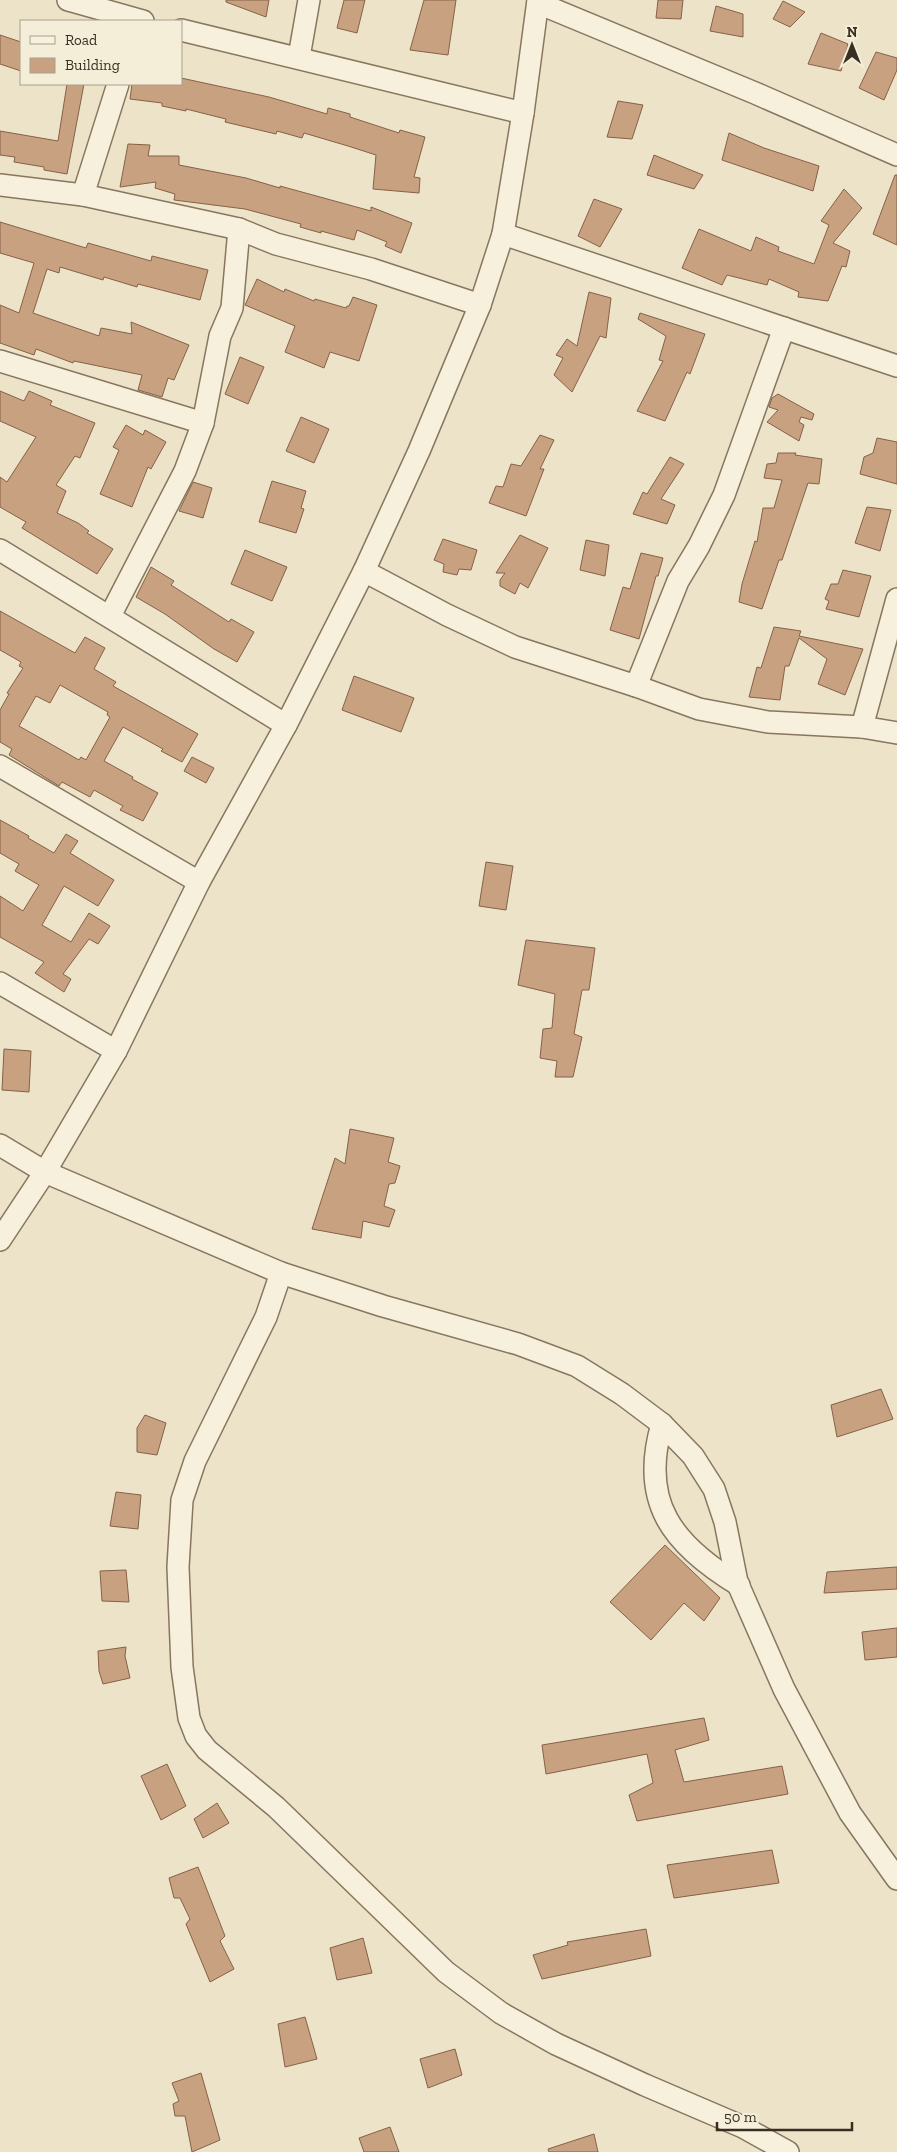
<svg xmlns="http://www.w3.org/2000/svg" width="897" height="2152" font-family="'Zilla Slab',serif">
<style>
.building{fill:#c8a181;stroke:#866146;fill-rule:evenodd}
.lines{fill:none;stroke-linecap:round;stroke-linejoin:round}
.minor-casing{stroke:#88765f;stroke-width:24}
.minor{stroke:#f7f0dc;stroke-width:21}
</style>
<rect width="100%" height="100%" fill="#ece3c9"/>
<g class="building">
<polygon points="226,0 269,0 266,17 226,2"/>
<polygon points="344,0 365,0 357,33 337,28"/>
<polygon points="424,0 456,0 448,55 410,50"/>
<polygon points="658,0 683,0 681,19 656,18"/>
<polygon points="783,1 805,12 790,27 773,19"/>
<polygon points="716,6 743,14 743,37 710,31"/>
<polygon points="821,33 848,44 841,71 808,64"/>
<polygon points="0,35 21,42 21,71 0,64"/>
<polygon points="876,52 897,58 897,70 884,100 859,88"/>
<polygon points="181,78 269,97 327,114 328,108 350,114 350,117 399,133 400,130 425,137 414,177 420,178 419,193 373,189 376,155 348,146 304,133 302,138 277,131 276,134 225,122 226,119 186,109 186,111 162,106 162,103 130,99 132,84 181,84"/>
<polygon points="67,84 84,84 67,174 44,170 44,167 14,162 15,157 0,155 0,131 58,141"/>
<polygon points="618,101 643,105 632,139 607,137"/>
<polygon points="729,133 764,148 819,166 813,191 722,160"/>
<polygon points="128,144 150,145 148,156 179,156 179,165 246,178 280,188 280,186 371,211 371,207 412,223 401,253 385,246 387,242 357,230 354,240 321,231 321,233 300,227 301,224 245,209 174,200 175,194 155,188 156,182 120,187"/>
<polygon points="654,155 703,175 694,189 647,175"/>
<polygon points="895,175 897,175 897,245 873,234"/>
<polygon points="844,189 862,208 833,243 850,251 846,267 842,266 828,301 798,297 799,292 769,279 767,285 727,275 722,285 682,268 699,229 751,251 756,237 779,247 778,251 814,264 829,225 821,221"/>
<polygon points="594,199 622,209 600,247 578,236"/>
<polygon points="0,222 86,248 88,243 151,261 152,256 208,270 200,300 138,284 137,287 104,277 103,280 60,267 59,273 47,269 33,313 99,336 101,328 132,334 131,322 189,345 174,380 168,378 162,397 138,390 142,375 74,361 73,363 36,349 34,355 0,343 0,305 19,313 34,263 0,253"/>
<polygon points="257,279 284,292 285,289 314,301 315,299 346,308 347,306 349,306 353,297 377,305 359,361 330,352 324,368 285,352 295,326 245,305"/>
<polygon points="589,292 611,298 606,338 600,336 572,392 554,375 563,358 556,355 567,339 577,346"/>
<polygon points="640,313 705,334 690,374 687,372 665,421 637,411 663,361 659,360 666,336 638,319"/>
<polygon points="240,357 264,367 248,404 225,394"/>
<polygon points="0,391 24,401 29,391 52,401 50,405 95,423 80,458 75,456 56,485 66,491 57,513 78,523 89,531 87,533 113,549 97,574 22,528 26,522 0,507 0,477 7,482 36,437 0,421"/>
<polygon points="778,394 814,414 812,420 801,417 799,422 804,425 799,441 767,422 778,410 769,407 772,398"/>
<polygon points="301,417 329,429 314,463 286,451"/>
<polygon points="126,425 143,435 145,430 166,442 151,469 148,467 132,507 100,494 119,450 113,447"/>
<polygon points="540,435 554,440 540,469 544,469 526,516 489,503 496,486 503,487 511,464 521,466"/>
<polygon points="877,438 897,442 897,484 860,474 864,457 873,453"/>
<polygon points="778,453 796,453 795,455 822,459 819,484 808,483 782,560 779,560 762,609 739,602 742,584 755,541 757,542 763,508 774,508 782,480 764,478 767,464 776,463"/>
<polygon points="670,457 684,464 661,499 675,505 667,524 633,514 643,492 647,494"/>
<polygon points="272,481 306,491 301,508 304,509 296,533 259,522"/>
<polygon points="193,482 212,488 203,518 179,511"/>
<polygon points="867,507 891,510 880,551 855,543"/>
<polygon points="520,535 548,548 528,588 520,583 515,594 500,586 500,580 505,573 496,573"/>
<polygon points="443,539 477,550 471,570 459,569 457,575 443,572 444,564 434,560"/>
<polygon points="586,540 609,545 605,576 580,570"/>
<polygon points="245,550 287,567 272,601 231,584"/>
<polygon points="641,553 663,558 658,576 656,576 639,639 610,630 623,587 630,589"/>
<polygon points="151,567 174,581 171,585 229,622 231,619 254,632 237,662 214,649 165,614 136,597"/>
<polygon points="843,570 871,576 859,617 826,609 829,601 825,599 831,584 838,584"/>
<path d="M0,611L75,653L85,637L105,648L94,669L116,682L113,686L198,734L182,762L161,751L163,749L123,727L104,761L133,777L132,779L158,793L143,821L120,810L123,806L94,790L90,797L62,782L59,786L9,755L12,749L0,742V710L9,694L7,693L23,668L19,666L21,662L0,650ZM60,685L108,712L107,715L110,717L86,760L81,757L79,760L19,726L36,696L50,703Z"/>
<polygon points="774,627 801,631 799,636 863,649 845,695 818,684 827,659 799,638 789,666 785,666 780,700 749,697 757,667 761,668"/>
<polygon points="354,676 414,698 401,732 342,710"/>
<polygon points="192,757 214,768 206,783 184,771"/>
<polygon points="0,820 29,836 28,838 54,853 66,834 78,841 70,853 114,880 98,906 64,886 42,925 71,942 89,913 110,926 98,944 89,939 63,974 71,979 64,992 35,973 44,962 0,937 0,896 23,911 39,885 15,871 19,864 0,853"/>
<polygon points="486,862 513,866 506,910 479,906"/>
<polygon points="526,940 595,948 589,990 582,990 574,1034 582,1037 573,1077 555,1077 557,1061 540,1058 543,1029 552,1028 555,994 518,985"/>
<polygon points="4,1049 31,1051 29,1092 2,1090"/>
<polygon points="350,1129 394,1138 388,1162 400,1166 395,1183 389,1184 384,1206 395,1210 389,1227 363,1221 361,1238 312,1229 335,1158 345,1164"/>
<polygon points="881,1389 893,1419 837,1437 831,1405"/>
<polygon points="145,1415 166,1423 157,1455 137,1452 137,1428"/>
<polygon points="116,1492 141,1495 138,1529 110,1526"/>
<polygon points="665,1545 720,1598 704,1621 684,1603 651,1640 610,1602"/>
<polygon points="897,1567 897,1589 824,1593 827,1572"/>
<polygon points="126,1570 129,1602 102,1601 100,1571"/>
<polygon points="897,1628 897,1657 865,1660 862,1632"/>
<polygon points="126,1647 125,1656 130,1678 103,1684 99,1671 98,1651"/>
<polygon points="704,1718 709,1740 675,1750 684,1782 782,1766 788,1794 637,1821 629,1795 653,1783 647,1754 546,1774 542,1745"/>
<polygon points="167,1764 186,1806 161,1820 141,1776"/>
<polygon points="217,1803 229,1823 203,1838 194,1819"/>
<polygon points="772,1850 779,1883 674,1898 667,1865"/>
<polygon points="198,1867 225,1936 220,1941 234,1969 210,1982 186,1924 190,1919 180,1898 174,1898 169,1878"/>
<polygon points="646,1929 651,1956 542,1979 533,1955 568,1945 567,1942"/>
<polygon points="363,1938 372,1973 337,1980 330,1948"/>
<polygon points="305,2017 317,2059 285,2067 278,2024"/>
<polygon points="455,2049 462,2075 428,2088 420,2059"/>
<polygon points="201,2073 220,2140 192,2152 185,2116 175,2116 173,2104 179,2101 172,2083"/>
<polygon points="390,2127 399,2152 364,2152 359,2138"/>
<polygon points="594,2134 598,2152 549,2152 548,2149"/>
</g>
<g class="lines">
<g class="minor-casing">
<g id="minor">
<polyline points="68,0 143,21"/>
<polyline points="538,3 755,93 897,155"/>
<polyline points="181,30 523,113"/>
<polyline points="299,57 309,0"/>
<polyline points="0,185 83,195 118,84"/>
<polyline points="83,195 239,229 276,244 371,269 480,305"/>
<polyline points="503,234 897,366"/>
<polyline points="0,361 203,423"/>
<polyline points="0,550 286,725"/>
<polyline points="364,571 447,615 515,647 636,686 699,709 768,722 862,727 897,733"/>
<polyline points="110,616 185,471 203,423 220,336 232,308 239,229"/>
<polyline points="636,686 678,581 699,546 724,495 784,328"/>
<polyline points="862,727 897,599"/>
<polyline points="0,766 199,882"/>
<polyline points="0,983 116,1051"/>
<polyline points="0,1145 45,1172 281,1273 383,1306 518,1344 577,1366 622,1394 662,1424 693,1456 714,1489 725,1522 737,1582 784,1689 850,1813 897,1879"/>
<polyline points="0,1240 45,1172 116,1051 199,882 286,725 364,571 419,451 480,305 503,234 523,113 538,0"/>
<polyline points="281,1273 266,1317 195,1461 182,1500 178,1567 182,1667 189,1718 196,1736 207,1750 276,1807 446,1972 501,2013 556,2044 645,2085 743,2127 788,2152"/>
<path d="M662,1424C639,1503 673,1545 739,1585"/>
</g>
</g>
<use href="#minor" class="minor"/>
</g>
<rect x="20" y="20" width="162" height="65" fill="#f4edd8" stroke="#a9a18f"/>
<rect x="30" y="36" width="25" height="8" fill="#f7f0dc" stroke="#a9a18f"/>
<text x="65" y="45" font-size="15" fill="#392e21">Road</text>
<rect x="30" y="58" width="25" height="15" fill="#c8a181" stroke="#a9a18f"/>
<text x="65" y="70" font-size="15" fill="#392e21">Building</text>
<g transform="translate(852 45)" stroke="#f4edd8" stroke-width="4" paint-order="stroke">
<path d="M0-4L9 19L0 12L-9 19Z" fill="#392e21"/>
<text y="-8" font-size="14" font-weight="bold" text-anchor="middle" fill="#392e21">N</text>
</g>
<path d="M717 2122v8h135v-8" fill="none" stroke="#392e21" stroke-width="2.5"/>
<text x="724" y="2122" font-size="15" fill="#392e21" stroke="#f4edd8" stroke-width="4" paint-order="stroke">50 m</text>
</svg>
